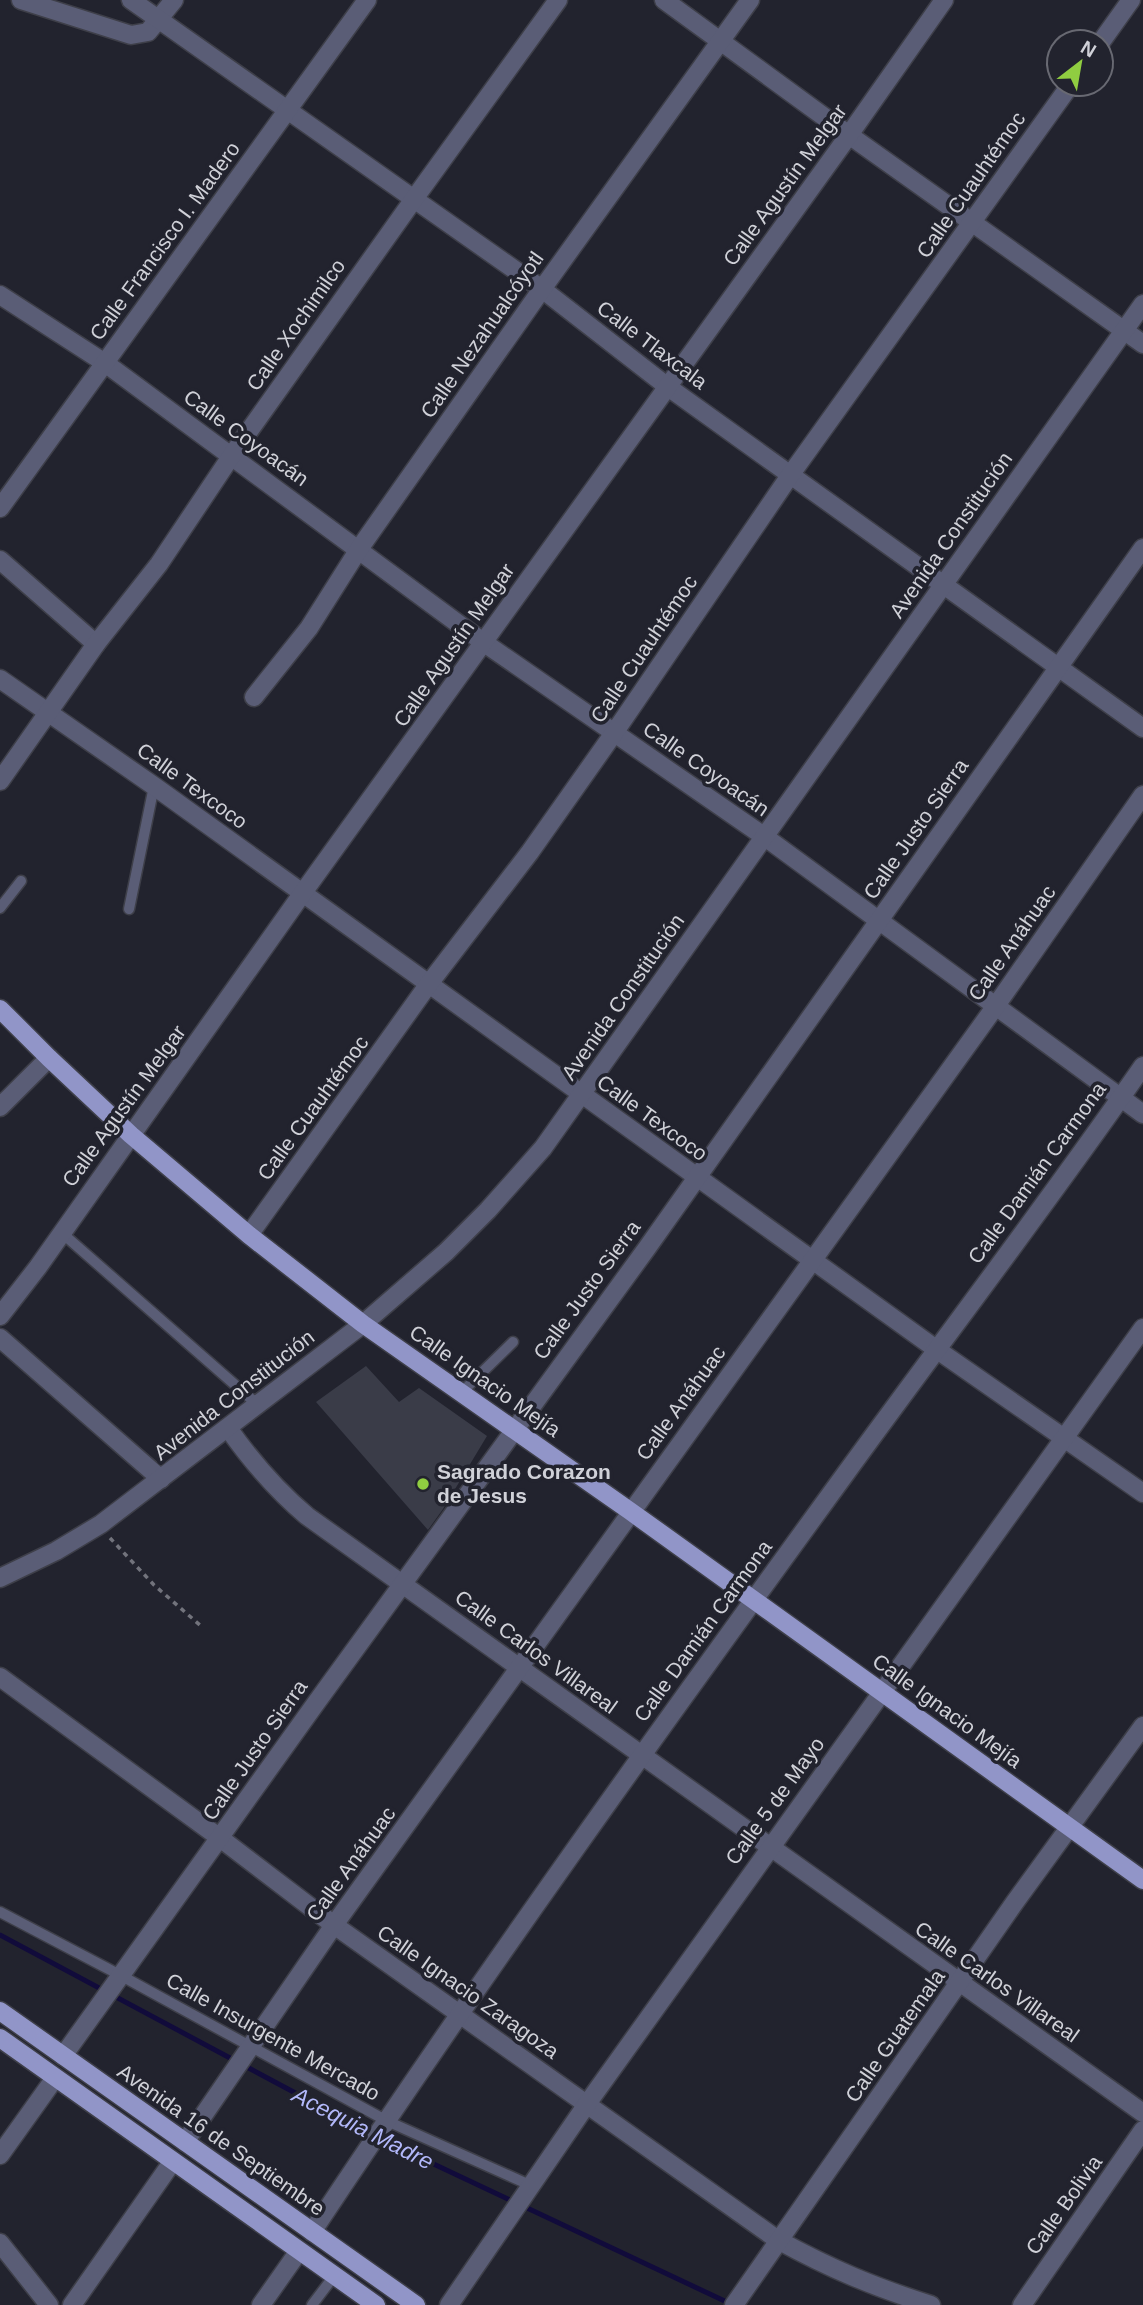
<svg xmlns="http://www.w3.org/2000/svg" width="1143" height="2305" font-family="Helvetica,sans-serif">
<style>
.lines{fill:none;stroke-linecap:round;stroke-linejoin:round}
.stream{stroke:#110b3b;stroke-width:5}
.building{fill:#3a3c48}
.service-casing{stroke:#3e3f49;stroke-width:13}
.minor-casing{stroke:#3e3f49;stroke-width:21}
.tertiary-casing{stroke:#3e3f49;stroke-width:21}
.primary-casing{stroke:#3e3f49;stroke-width:21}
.path{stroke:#72737c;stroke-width:3.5;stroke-dasharray:5 5;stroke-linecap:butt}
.service{stroke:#5a5d76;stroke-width:10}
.minor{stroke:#5a5d76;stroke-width:18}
.tertiary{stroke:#5a5d76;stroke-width:18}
.primary{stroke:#9195c8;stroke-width:18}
.poi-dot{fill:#90cd41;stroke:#22232e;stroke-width:2.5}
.labels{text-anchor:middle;stroke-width:7;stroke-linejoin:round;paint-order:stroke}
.street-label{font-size:21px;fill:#d0d1d8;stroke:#22232e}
.poi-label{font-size:21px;font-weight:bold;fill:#d0d1d8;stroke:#22232e;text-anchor:start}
.water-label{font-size:23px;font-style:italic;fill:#b2b8fa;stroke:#22232e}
</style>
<rect width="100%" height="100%" fill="#22232e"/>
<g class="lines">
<polyline class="stream" points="0,1935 389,2143 731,2304"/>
</g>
<polygon class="building" points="366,1366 399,1402 419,1388 487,1436 443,1509 428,1530 316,1402"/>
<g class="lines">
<g class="service-casing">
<g id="service">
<polyline points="0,908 21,881"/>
<polyline points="129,909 154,786"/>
<polyline points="62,1233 258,1405"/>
<polyline points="462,1392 513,1342"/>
<polyline points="0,1912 120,1975 387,2121 532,2186"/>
<polyline points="312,2305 334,2276"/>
</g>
</g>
<g class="minor-casing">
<g id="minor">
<polyline points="21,0 131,35 148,32 174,0"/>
<polyline points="131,0 542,289 668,387 1143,728"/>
<polyline points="664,0 849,135 1143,344"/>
<polyline points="1101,42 1131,0"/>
<polyline points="0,295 105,363 483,642 765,837 1143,1114"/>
<polyline points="0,508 367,0"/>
<polyline points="0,560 96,644"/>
<polyline points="0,679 154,786 936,1349 1143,1493"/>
<polyline points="254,697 309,628 359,549 542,289 750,0"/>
<polyline points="0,781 96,644 159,564 232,455 414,199 558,0"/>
<polyline points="0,1107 49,1058"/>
<polyline points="249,1235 428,985 530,852 614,733 791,474 1071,84"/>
<polyline points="0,1316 38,1267 302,894 849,135 944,0"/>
<polyline points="0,1338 161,1479"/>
<path d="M228,1428C252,1462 276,1490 307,1516L1143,2113"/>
<path d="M0,1677L220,1838L334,1925L778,2240C831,2269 874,2287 931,2305"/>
<polyline points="63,2056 316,1703 647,1248 1143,548"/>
<polyline points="185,2142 334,1925 995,1007 1143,795"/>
<polyline points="0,2155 55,2078"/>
<path d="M312,2232C483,1974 664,1723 846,1473C945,1337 1047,1204 1143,1066"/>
<polyline points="0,2243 49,2305"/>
<polyline points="72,2305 173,2161"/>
<polyline points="261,2305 299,2251"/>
<polyline points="449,2305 587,2104 1143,1328"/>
<polyline points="734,2305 1015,1902 1143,1726"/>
<polyline points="1022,2305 1143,2130"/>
</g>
</g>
<g class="tertiary-casing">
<polyline id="tertiary" points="0,1578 56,1551 101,1524 363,1324 446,1252 488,1210 543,1148 1143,304"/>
</g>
<g class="primary-casing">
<g id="primary">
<polyline points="0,1009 49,1058 131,1135 249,1235 363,1324 630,1511 1143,1880"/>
<polyline points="0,2011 416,2305"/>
<polyline points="0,2038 376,2305"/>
</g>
</g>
<polyline class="path" points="110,1538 154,1585 201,1626"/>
<use href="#service" class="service"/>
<use href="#minor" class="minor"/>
<use href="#tertiary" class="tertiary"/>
<use href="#primary" class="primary"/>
</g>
<circle class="poi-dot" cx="423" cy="1484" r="7"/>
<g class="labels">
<g class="street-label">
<text transform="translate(785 185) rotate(-54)" y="7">Calle Agustín Melgar</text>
<text transform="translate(971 185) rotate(-55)" y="7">Calle Cuauhtémoc</text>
<text transform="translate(165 241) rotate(-54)" y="7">Calle Francisco I. Madero</text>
<text transform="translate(296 325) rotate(-55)" y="7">Calle Xochimilco</text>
<text transform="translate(482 335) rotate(-55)" y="7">Calle Nezahualcóyotl</text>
<text transform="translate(652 345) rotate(37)" y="7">Calle Tlaxcala</text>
<text transform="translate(246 438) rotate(36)" y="7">Calle Coyoacán</text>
<text transform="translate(951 535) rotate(-55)" y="7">Avenida Constitución</text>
<text transform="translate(454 645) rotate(-55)" y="7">Calle Agustín Melgar</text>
<text transform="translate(644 649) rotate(-56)" y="7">Calle Cuauhtémoc</text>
<text transform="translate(706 769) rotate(35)" y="7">Calle Coyoacán</text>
<text transform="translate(192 786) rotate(36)" y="7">Calle Texcoco</text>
<text transform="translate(916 829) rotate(-55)" y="7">Calle Justo Sierra</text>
<text transform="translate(1012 943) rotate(-55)" y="7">Calle Anáhuac</text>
<text transform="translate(623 997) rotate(-55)" y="7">Avenida Constitución</text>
<text transform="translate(124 1106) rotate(-54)" y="7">Calle Agustín Melgar</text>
<text transform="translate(313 1108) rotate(-54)" y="7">Calle Cuauhtémoc</text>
<text transform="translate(652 1118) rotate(36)" y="7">Calle Texcoco</text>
<text transform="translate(1037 1173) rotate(-54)" y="7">Calle Damián Carmona</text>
<text transform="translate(587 1290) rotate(-54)" y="7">Calle Justo Sierra</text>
<text transform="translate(485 1381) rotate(35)" y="7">Calle Ignacio Mejía</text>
<text transform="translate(234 1395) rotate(-38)" y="7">Avenida Constitución</text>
<text transform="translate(681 1403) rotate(-54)" y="7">Calle Anáhuac</text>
<text transform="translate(703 1631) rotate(-54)" y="7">Calle Damián Carmona</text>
<text transform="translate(536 1652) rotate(36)" y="7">Calle Carlos Villareal</text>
<text transform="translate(947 1711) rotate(36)" y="7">Calle Ignacio Mejía</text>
<text transform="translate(255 1750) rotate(-55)" y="7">Calle Justo Sierra</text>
<text transform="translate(775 1801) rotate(-54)" y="7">Calle 5 de Mayo</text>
<text transform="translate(351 1864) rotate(-54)" y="7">Calle Anáhuac</text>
<text transform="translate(997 1982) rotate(35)" y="7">Calle Carlos Villareal</text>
<text transform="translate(468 1992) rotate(35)" y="7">Calle Ignacio Zaragoza</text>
<text transform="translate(895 2036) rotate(-55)" y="7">Calle Guatemala</text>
<text transform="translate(273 2037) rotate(29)" y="7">Calle Insurgente Mercado</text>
<text transform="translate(221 2140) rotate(35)" y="7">Avenida 16 de Septiembre</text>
<text transform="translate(1064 2205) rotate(-55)" y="7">Calle Bolivia</text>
</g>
<g class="poi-label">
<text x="437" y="1479">Sagrado Corazon<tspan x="437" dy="24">de Jesus</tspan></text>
</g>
<g class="water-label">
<text transform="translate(363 2128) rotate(27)" y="8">Acequia Madre</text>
</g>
</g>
<g transform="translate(1080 63) rotate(31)"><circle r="33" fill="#22232e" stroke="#686972" stroke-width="2"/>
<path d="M0-5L12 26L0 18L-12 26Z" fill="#90cd41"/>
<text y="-10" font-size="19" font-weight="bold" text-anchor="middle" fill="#d0d1d8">N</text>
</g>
</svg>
